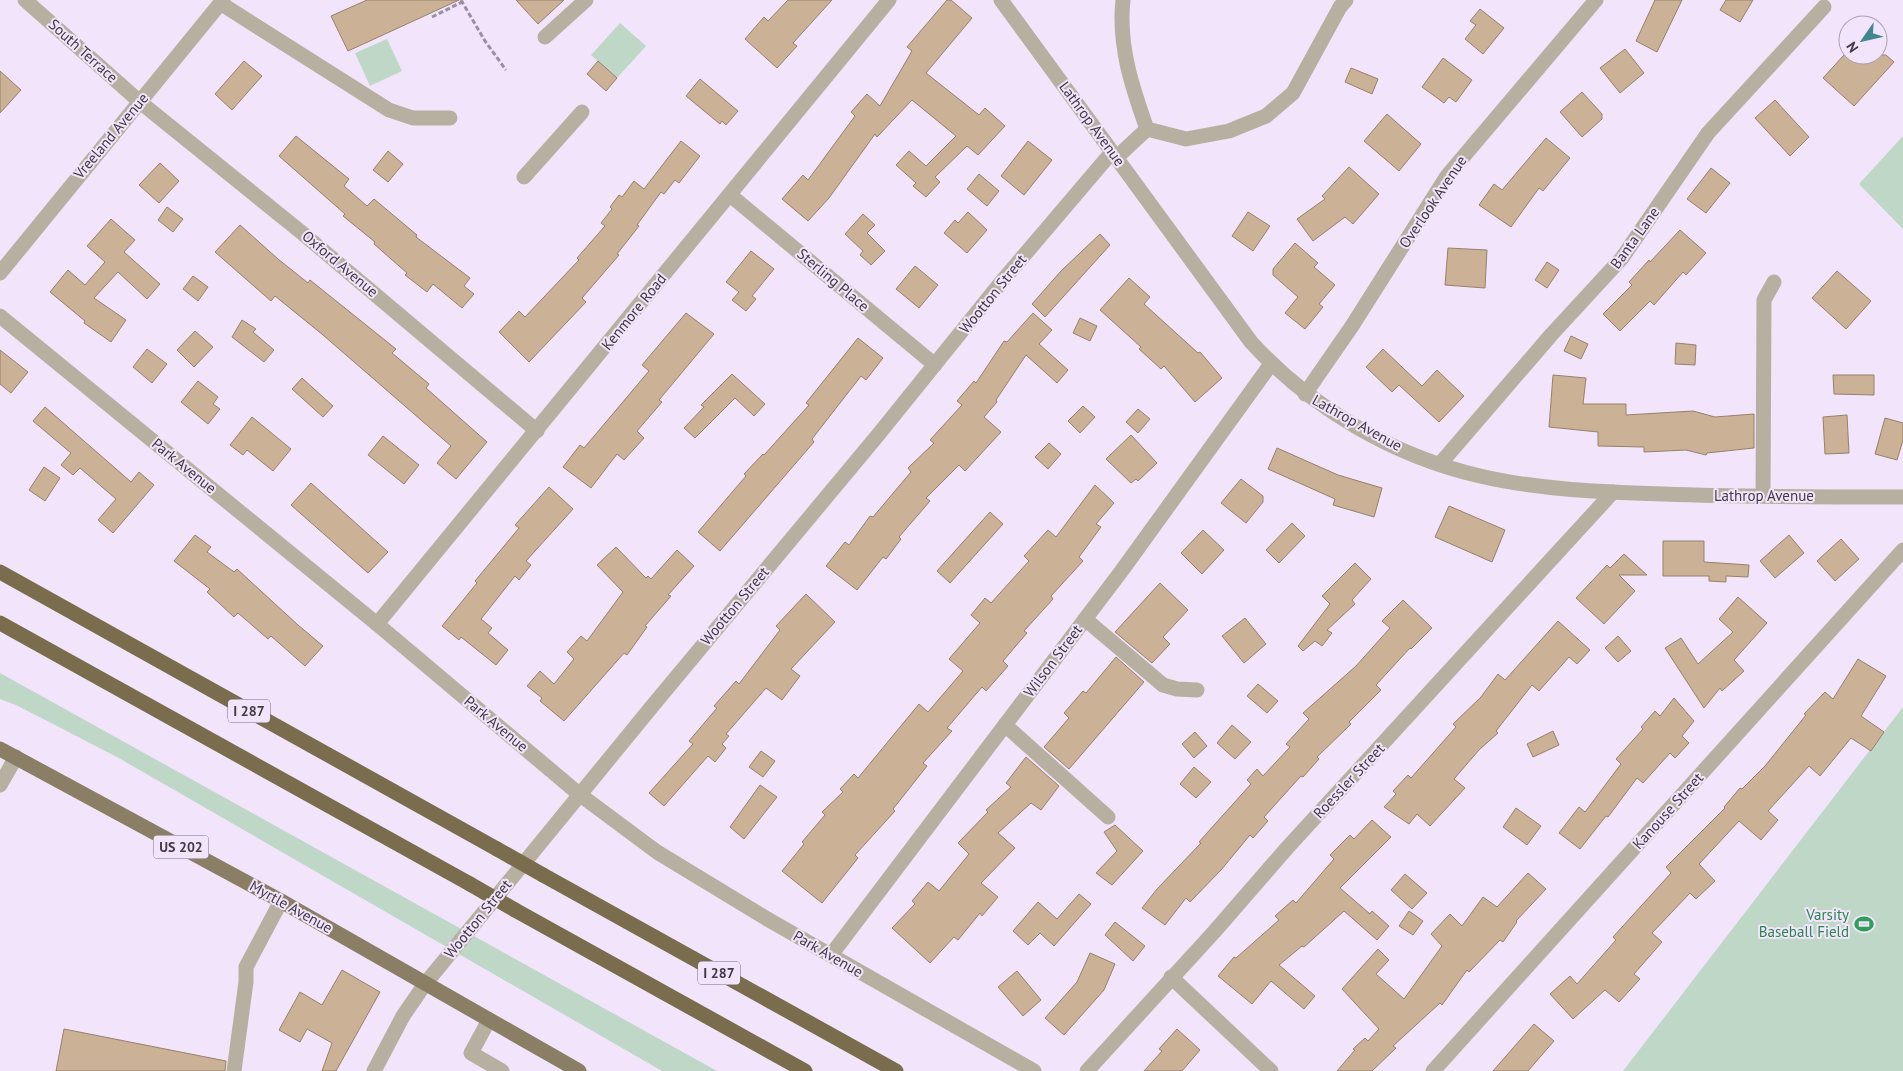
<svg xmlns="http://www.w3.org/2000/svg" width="1903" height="1071" font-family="'PT Sans',sans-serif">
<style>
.green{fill:#bfd7c6}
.building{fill:#cbb195;stroke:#95816b}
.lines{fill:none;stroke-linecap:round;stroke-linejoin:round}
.path{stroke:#9990a0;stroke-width:3;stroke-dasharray:5 2.5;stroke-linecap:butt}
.minor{stroke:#b7b0a1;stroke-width:15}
.major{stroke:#8a7f64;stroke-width:15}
.highway{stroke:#7a6d4d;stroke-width:15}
.highway-bridge{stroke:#7a6d4d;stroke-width:15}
.labels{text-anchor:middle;stroke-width:4;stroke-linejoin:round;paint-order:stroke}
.shield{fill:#f2e5fb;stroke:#756d7c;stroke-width:1}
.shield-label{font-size:14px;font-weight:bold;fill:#403a45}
.street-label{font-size:15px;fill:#403a45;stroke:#f2e5fb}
.leisure-label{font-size:15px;fill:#27864d;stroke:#f2e5fb;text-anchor:end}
</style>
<rect width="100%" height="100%" fill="#f2e5fb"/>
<g class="green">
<polygon points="620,23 646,46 617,78 591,55"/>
<polygon points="387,39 402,71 370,86 355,53"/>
<polygon points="1903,136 1903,229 1859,184"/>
<polygon points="0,673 717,1071 662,1071 117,757 16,705 0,699"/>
<polygon points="1903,707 1903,1071 1623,1071"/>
</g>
<g class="building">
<polygon points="367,0 459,0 348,51 331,16"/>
<polygon points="516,0 564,0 538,24"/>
<polygon points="788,0 832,0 793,43 797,46 777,68 745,39 764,17 768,21"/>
<polygon points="947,0 951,0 972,18 926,73 979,115 985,108 1005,126 978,155 967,146 935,177 940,182 926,197 913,186 916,183 896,165 909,151 926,166 956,136 912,100 877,137 875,134 829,198 808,221 782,199 803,175 808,180 855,116 851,112 867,94 880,106 912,51 907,47"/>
<polygon points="1655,0 1682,0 1657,52 1636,41"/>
<polygon points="1726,0 1753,0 1740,22 1720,10"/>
<polygon points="1480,9 1504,28 1483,54 1465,39 1476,25 1470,21"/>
<polygon points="1625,49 1644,73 1620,93 1600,68"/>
<polygon points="1844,55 1886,55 1894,62 1854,106 1823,78"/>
<polygon points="1443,58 1472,80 1456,102 1449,97 1444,103 1422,87"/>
<polygon points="244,61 262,76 232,110 215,94"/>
<polygon points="598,61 617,78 606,91 587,74"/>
<polygon points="1351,68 1378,79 1372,94 1345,82"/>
<polygon points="0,71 21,90 0,113"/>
<polygon points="700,79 738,111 726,125 722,121 720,124 686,96"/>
<polygon points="1582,92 1602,114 1602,119 1582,137 1560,112"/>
<polygon points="1775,100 1809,137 1790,156 1755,118"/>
<polygon points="1387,114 1421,144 1399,171 1364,141"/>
<polygon points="296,136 349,179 344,186 367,206 374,199 417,235 416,237 470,278 464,286 474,294 462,308 433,284 427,292 405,275 407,273 374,244 375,242 343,216 345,214 279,156"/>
<polygon points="1546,138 1570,158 1543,191 1539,188 1511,227 1479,205 1494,184 1502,190"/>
<polygon points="681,141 700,156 679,183 675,180 664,194 661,192 637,225 639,226 617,254 619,255 582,298 586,302 529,362 499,332 519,311 525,317 579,260 577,258 605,226 601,223 612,209 610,207 619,195 622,197 634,181 644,189"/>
<polygon points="1028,141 1052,160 1024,195 1001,176"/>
<polygon points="388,151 403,164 388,182 373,170"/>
<polygon points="160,163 179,181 159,203 139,185"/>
<polygon points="1349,167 1379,194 1353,224 1345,217 1313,241 1297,219 1325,199 1322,196"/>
<polygon points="1711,168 1730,183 1706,213 1687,199"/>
<polygon points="979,174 999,191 987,206 967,189"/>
<polygon points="167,207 183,219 173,232 158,220"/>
<polygon points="968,212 987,230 967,253 944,233 955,220 958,223"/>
<polygon points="1248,212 1270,226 1253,251 1232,236"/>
<polygon points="863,214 875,225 867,233 885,251 871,265 860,255 863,251 845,234"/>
<polygon points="111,219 135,240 124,252 160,284 147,299 118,272 94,298 126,320 111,342 84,323 85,321 50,292 68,270 85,285 105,262 87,246"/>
<polygon points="240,225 278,259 308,283 310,280 396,349 392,353 429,384 426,388 487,442 456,479 437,463 451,446 323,335 275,296 271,301 215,252"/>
<polygon points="1680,230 1706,253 1686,275 1683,272 1654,305 1650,301 1620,331 1603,314 1632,285 1629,282 1649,260 1650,262"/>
<polygon points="1100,234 1110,245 1045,317 1032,304 1061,271"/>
<polygon points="1295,243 1318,263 1314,267 1335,285 1319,304 1323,307 1305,329 1285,313 1298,297 1273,275 1273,269"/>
<polygon points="1448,248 1487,250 1485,288 1445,285"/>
<polygon points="751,251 774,269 752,296 756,299 746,311 732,300 739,292 726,282"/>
<polygon points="1547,262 1559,270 1547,288 1535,280"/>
<polygon points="915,266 938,285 919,308 896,289"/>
<polygon points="1837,271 1871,301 1846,329 1812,298"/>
<polygon points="193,276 208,287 198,301 183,289"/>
<polygon points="1129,278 1150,297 1144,304 1198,353 1200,352 1222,378 1195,402 1164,366 1161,369 1139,349 1141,347 1100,310"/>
<polygon points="686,313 714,334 659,400 662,402 637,431 644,438 624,460 617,454 591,488 563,467 580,445 584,448 649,371 642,365"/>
<polygon points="1033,313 1052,330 1039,344 1068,370 1057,383 1026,355 996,400 997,402 984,417 1001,432 965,471 959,465 926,498 930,501 899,537 901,539 886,559 883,557 857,590 826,566 845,542 849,545 870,516 873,517 911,472 908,468 934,443 930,440 962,405 957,401 974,381 976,383 1004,341 1007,342"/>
<polygon points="1080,318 1097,326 1090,341 1073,333"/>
<polygon points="242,320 256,329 253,332 274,350 264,362 232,337"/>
<polygon points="195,331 213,347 194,367 177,350"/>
<polygon points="1571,336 1588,344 1581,359 1564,351"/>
<polygon points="858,338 883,358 866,380 861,376 812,439 814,442 720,551 698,532 746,476 744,474 763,454 764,455 809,405 806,403"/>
<polygon points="1676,343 1696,345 1695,365 1675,364"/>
<polygon points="147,349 167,364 152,383 133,367"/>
<polygon points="1383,349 1422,386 1437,370 1464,396 1439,422 1399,385 1392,392 1366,367"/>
<polygon points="0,350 28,372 11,393 0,384"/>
<polygon points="732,374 765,404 754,416 735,398 695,438 684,428 704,407 701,405"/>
<polygon points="1553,375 1586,378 1583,404 1626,404 1626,415 1693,411 1715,417 1754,414 1754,448 1707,453 1706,455 1686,450 1644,452 1644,447 1598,446 1598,432 1549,427"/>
<polygon points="1833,375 1874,375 1874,395 1834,394"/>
<polygon points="302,378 333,406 323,417 292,389"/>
<polygon points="198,381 218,397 213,404 220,409 208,424 181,402"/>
<polygon points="1083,406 1095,417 1080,433 1068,421"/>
<polygon points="45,407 131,482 139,472 154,485 113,533 98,520 116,499 80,468 73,475 61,465 71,453 33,421"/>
<polygon points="1138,409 1150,419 1138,433 1126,422"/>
<polygon points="1847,415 1849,453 1825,454 1823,417"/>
<polygon points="252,417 291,449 273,471 247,450 243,455 230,445"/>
<polygon points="1885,418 1903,423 1903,440 1897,460 1875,454"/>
<polygon points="1131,435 1157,463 1138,481 1136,479 1131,483 1106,459"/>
<polygon points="383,436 419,465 404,484 368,455"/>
<polygon points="1049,443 1061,454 1048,469 1035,457"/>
<polygon points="1277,448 1338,475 1382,488 1374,517 1333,505 1335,499 1268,469"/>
<polygon points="44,467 60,478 45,501 29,490"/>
<polygon points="1241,479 1263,496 1263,502 1246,523 1221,503"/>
<polygon points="311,483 388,552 368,573 291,505"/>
<polygon points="1095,485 1114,503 1096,524 1101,527 1079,557 1083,561 1051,596 1053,599 1024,631 1027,633 1003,661 1008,666 986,691 982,687 947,728 952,731 923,763 927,766 893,809 895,811 855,855 858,858 822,903 782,871 804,844 802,842 825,815 822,812 843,792 840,789 854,774 858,778 919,704 928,712 963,671 949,659 980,623 971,615 985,598 991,603 1029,561 1024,556 1048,530 1056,537"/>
<polygon points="549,487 573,509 526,561 531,565 519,580 515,576 481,619 492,628 488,633 508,650 496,665 461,637 459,640 442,626 477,583 475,581 519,528 515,525"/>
<polygon points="1449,506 1505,530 1492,562 1435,537"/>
<polygon points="990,512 1003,524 950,583 937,571"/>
<polygon points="1292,523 1305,536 1279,563 1266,550"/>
<polygon points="1203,530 1224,550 1202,574 1181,553"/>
<polygon points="195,535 211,547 207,552 234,572 237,569 298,625 323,646 305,666 271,636 268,639 238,613 234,617 207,592 210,589 174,561"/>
<polygon points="1789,535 1804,553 1775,578 1760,561"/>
<polygon points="1841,539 1859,559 1835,581 1817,561"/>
<polygon points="1663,541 1704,541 1704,562 1749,565 1748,577 1726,576 1726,582 1709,581 1709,576 1663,576"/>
<polygon points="616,547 646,578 648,576 651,579 677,550 694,566 668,595 671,596 645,626 647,627 627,655 624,653 564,721 540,701 542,698 527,686 540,671 554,684 574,659 567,652 581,636 587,641 623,592 597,565"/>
<polygon points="1624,554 1647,575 1619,575 1635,591 1604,624 1576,598 1607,565 1610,568"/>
<polygon points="1355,563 1371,579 1352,600 1355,604 1327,630 1332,633 1322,646 1315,641 1303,651 1298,646 1330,604 1322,596"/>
<polygon points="1160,583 1188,610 1163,637 1170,644 1152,663 1115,632"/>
<polygon points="806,594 835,622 791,669 800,676 782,700 766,688 726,734 729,736 722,744 726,748 715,762 708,756 664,806 649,793 693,744 689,741 717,708 714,706 736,681 739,684 780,630 776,626"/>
<polygon points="1738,597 1767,623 1734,660 1744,671 1722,691 1720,688 1704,708 1665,648 1681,638 1698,664 1733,632 1719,619"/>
<polygon points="1403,600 1432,628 1411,649 1410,648 1376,685 1381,690 1349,722 1351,724 1317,757 1319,759 1303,777 1301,776 1264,817 1268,821 1253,838 1250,835 1221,870 1190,902 1186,898 1165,925 1142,908 1157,889 1201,843 1199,842 1215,824 1251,784 1247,780 1257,769 1263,776 1290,747 1286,744 1309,719 1303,713 1356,666 1390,628 1382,621"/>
<polygon points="1245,618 1266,644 1244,663 1222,636"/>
<polygon points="1558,621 1590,650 1577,664 1569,657 1539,691 1532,685 1496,731 1498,733 1479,750 1454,779 1465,788 1430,826 1417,814 1409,824 1384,807 1396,794 1393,791 1408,775 1411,778 1456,727 1453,724 1481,697 1498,674 1505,680"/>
<polygon points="1618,636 1631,651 1618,662 1605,648"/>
<polygon points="1116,657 1144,682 1069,769 1044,747 1069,718 1064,713 1083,691 1086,693"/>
<polygon points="1858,659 1886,676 1861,716 1884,732 1871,751 1851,738 1820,776 1809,766 1768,811 1778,820 1761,840 1739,821 1699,864 1715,881 1696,899 1690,893 1652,933 1662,942 1634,974 1640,979 1619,1002 1605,990 1573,1019 1550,994 1570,976 1577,984 1616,940 1613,937 1671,873 1666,867 1725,808 1724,807 1740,788 1742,789 1765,766 1806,715 1804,714 1825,692 1833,699"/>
<polygon points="1258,684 1278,701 1267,713 1247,696"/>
<polygon points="1674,698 1694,721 1682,736 1689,743 1675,758 1670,753 1643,783 1637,778 1608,817 1606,816 1580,849 1559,833 1579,807 1585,812 1621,764 1616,759 1643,729 1641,727 1655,711 1660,716"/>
<polygon points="1232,725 1251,742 1235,759 1217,743"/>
<polygon points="1553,731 1559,745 1533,757 1527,744"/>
<polygon points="1195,732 1207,746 1194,758 1182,744"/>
<polygon points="761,751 775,761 763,777 749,767"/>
<polygon points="1026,757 1059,786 1041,810 1031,803 998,833 1015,848 981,883 998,897 982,916 980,913 958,940 954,937 930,963 892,928 915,904 912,901 928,882 939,891 969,854 958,843 988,812 986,810 1011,787 1006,783"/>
<polygon points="1194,767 1211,782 1196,798 1180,784"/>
<polygon points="760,785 777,797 744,839 730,827"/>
<polygon points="1516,808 1541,826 1527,845 1503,827"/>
<polygon points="1372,820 1391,837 1340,888 1370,914 1372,911 1389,926 1377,940 1344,911 1304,947 1302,946 1279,965 1315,996 1304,1009 1271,981 1252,1004 1218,976 1234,957 1236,958 1279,920 1275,916 1293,900 1296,903 1334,859 1330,855 1350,835 1354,839"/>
<polygon points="1115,825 1143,851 1112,885 1096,873 1117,851 1104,832"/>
<polygon points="1528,873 1546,889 1516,921 1517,922 1503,942 1500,940 1469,972 1467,970 1442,1005 1440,1003 1393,1046 1396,1048 1372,1071 1337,1071 1355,1050 1353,1049 1365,1038 1368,1041 1379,1029 1342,989 1378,949 1389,960 1376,974 1404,999 1442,946 1431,934 1450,914 1462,926 1483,897 1497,907"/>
<polygon points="1405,874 1427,893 1412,909 1391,890"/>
<polygon points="1079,894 1091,904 1054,946 1040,933 1028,945 1013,931 1038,902 1057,919"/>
<polygon points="1409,911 1423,921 1413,935 1399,926"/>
<polygon points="1115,922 1145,946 1133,961 1105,935"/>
<polygon points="1090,953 1115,964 1104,990 1064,1035 1045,1018 1077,982"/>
<polygon points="342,970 380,992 336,1071 322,1071 332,1043 307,1029 300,1042 279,1030 300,992 322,1005"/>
<polygon points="1017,971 1041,1000 1023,1016 998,987"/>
<polygon points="1534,1024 1554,1041 1528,1071 1493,1071"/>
<polygon points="64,1029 226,1061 225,1071 56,1071"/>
<polygon points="1177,1029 1200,1050 1182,1071 1144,1071 1162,1051 1159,1049"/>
</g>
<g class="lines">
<g class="path">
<polyline points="461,0 485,41 506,70"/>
<polyline points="432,17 462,2"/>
</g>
<g class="minor">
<polyline points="25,0 140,102 301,232 537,431"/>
<path d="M1001,0L1251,342C1311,408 1393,456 1480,476C1540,490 1603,492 1664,494C1744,497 1823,497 1903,497"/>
<path d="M1123,0C1118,45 1132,87 1147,129L1186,139L1229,131L1266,116L1293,93L1340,7L1346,0"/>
<polyline points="220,3 389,110 413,118 450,118"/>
<polyline points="545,37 586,0"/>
<polyline points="1116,158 1147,129"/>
<polyline points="524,177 582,112"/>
<polyline points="730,195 935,365"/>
<polyline points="0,273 223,0"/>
<polyline points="0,316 377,624 579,794 657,852 769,920 1034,1071"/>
<polyline points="1305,394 1352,326 1447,176 1596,0"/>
<polyline points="1440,464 1551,335 1622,258 1708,133 1824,7"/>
<polyline points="1763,496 1764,300 1774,282"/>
<polyline points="1085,619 1163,685 1177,689 1197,690"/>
<polyline points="377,624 889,0"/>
<polyline points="1005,725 1108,817"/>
<polyline points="0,785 16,757"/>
<polyline points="831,955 1123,569 1271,364"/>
<polyline points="1171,977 1271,1071"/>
<polyline points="489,1020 471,1053 502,1071"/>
<polyline points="234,1071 246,982 246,967 281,901"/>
<polyline points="374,1071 403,1016 425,984 654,704 878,435 1003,280 1112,152"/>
<polyline points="1087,1071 1214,932 1287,848 1613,492"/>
<polyline points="1433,1071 1903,550"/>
</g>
<polyline class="major" points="0,749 281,901 579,1071"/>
<g class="highway">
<polyline points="0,572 497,849"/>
<polyline points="0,623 470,884"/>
<polyline points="543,875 896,1071"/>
<polyline points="515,910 805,1071"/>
</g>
<g class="highway-bridge">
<polyline points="497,849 543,875"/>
<polyline points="470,884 515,910"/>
</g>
</g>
<defs>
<g id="stadium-bare" transform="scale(1.5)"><path d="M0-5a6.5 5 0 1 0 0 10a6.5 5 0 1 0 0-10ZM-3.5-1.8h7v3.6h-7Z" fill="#2e9e5b" stroke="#f2e5fb" stroke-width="2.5" paint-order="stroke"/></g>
</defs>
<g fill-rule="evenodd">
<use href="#stadium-bare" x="1864" y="924"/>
</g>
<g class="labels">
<g class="shield">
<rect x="228" y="699.5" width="42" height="23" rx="4"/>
<rect x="153.5" y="835.5" width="55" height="23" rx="4"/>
<rect x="698" y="961.5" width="42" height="23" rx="4"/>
</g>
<g class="shield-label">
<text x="249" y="716">I 287</text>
<text x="181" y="852">US 202</text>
<text x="719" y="978">I 287</text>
</g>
<g class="street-label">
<text transform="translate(83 51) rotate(42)" y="5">South Terrace</text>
<text transform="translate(1092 124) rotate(54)" y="5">Lathrop Avenue</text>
<text transform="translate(111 136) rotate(-50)" y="5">Vreeland Avenue</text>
<text transform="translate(1433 202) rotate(-56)" y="5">Overlook Avenue</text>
<text transform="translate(1635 238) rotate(-54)" y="5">Banta Lane</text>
<text transform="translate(340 264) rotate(40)" y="5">Oxford Avenue</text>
<text transform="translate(833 280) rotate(40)" y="5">Sterling Place</text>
<text transform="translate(993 294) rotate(-51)" y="5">Wootton Street</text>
<text transform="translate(634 312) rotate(-51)" y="5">Kenmore Road</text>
<text transform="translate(1357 423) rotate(29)" y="5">Lathrop Avenue</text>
<text transform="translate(184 466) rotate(39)" y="5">Park Avenue</text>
<text x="1764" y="501">Lathrop Avenue</text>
<text transform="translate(735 606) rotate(-50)" y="5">Wootton Street</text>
<text transform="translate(1053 661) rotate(-53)" y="5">Wilson Street</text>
<text transform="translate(496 724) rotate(40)" y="5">Park Avenue</text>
<text transform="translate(1349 781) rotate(-47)" y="5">Roessler Street</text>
<text transform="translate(1668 811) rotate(-48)" y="5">Kanouse Street</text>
<text transform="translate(291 907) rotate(29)" y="5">Myrtle Avenue</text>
<text transform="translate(478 919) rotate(-51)" y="5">Wootton Street</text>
<text transform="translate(828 954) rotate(30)" y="5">Park Avenue</text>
</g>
<g class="leisure-label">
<text x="1849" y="920">Varsity<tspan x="1849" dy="17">Baseball Field</tspan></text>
</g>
</g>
<g transform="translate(1863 40) rotate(236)"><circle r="24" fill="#f2e5fb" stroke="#aba1b2"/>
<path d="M0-4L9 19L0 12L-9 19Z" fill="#40878f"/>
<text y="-8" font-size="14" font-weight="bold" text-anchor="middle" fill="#403a45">N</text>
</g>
</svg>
